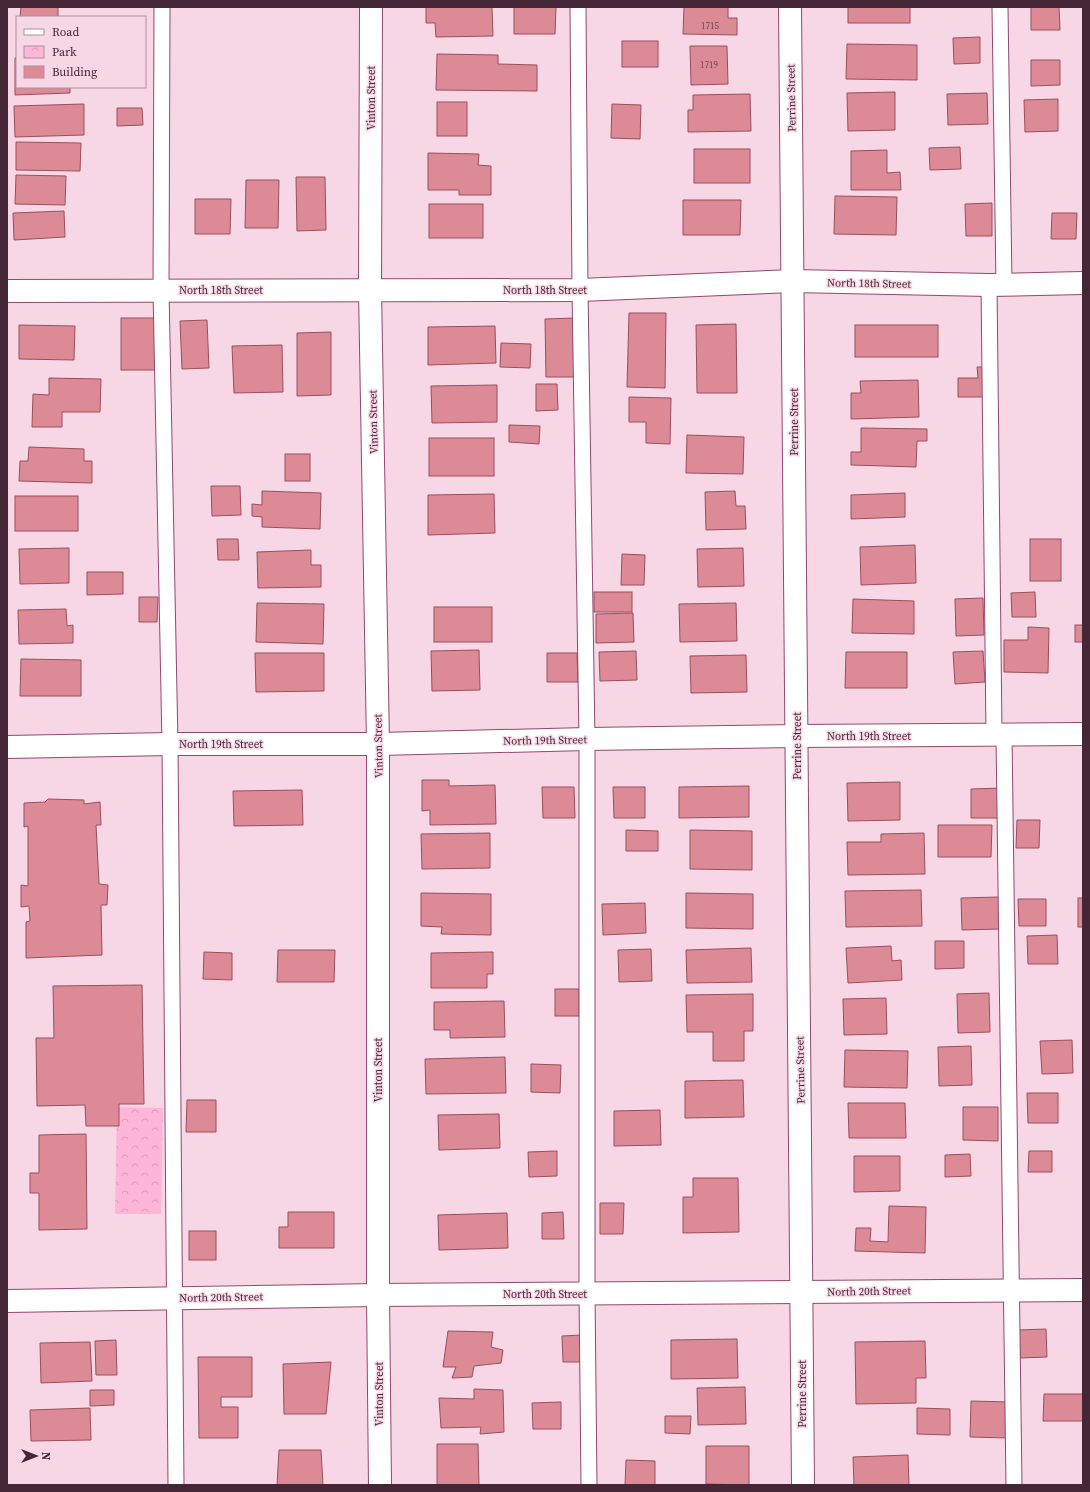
<svg xmlns="http://www.w3.org/2000/svg" width="1090" height="1492" font-family="'Source Serif 4',serif">
<style>
.park{fill:url(#park-crowns)}
.building{fill:#dd8a97;stroke:#9b4e5d}
.lines{fill:none;stroke-linecap:round;stroke-linejoin:round}
.lane-casing{stroke:#8f4a6e;stroke-width:17}
.street-casing{stroke:#8f4a6e;stroke-width:24}
.secondary-casing{stroke:#8f4a6e;stroke-width:24}
.lane{stroke:#fff;stroke-width:15}
.street{stroke:#fff;stroke-width:22}
.secondary{stroke:#fff;stroke-width:22}
.labels{text-anchor:middle;stroke-width:3;stroke-linejoin:round;paint-order:stroke}
.number-label{font-size:9px;fill:#6b3f4e}
.street-label{font-size:11px;fill:#452636;stroke:#f7d6e5}
</style>
<defs>
<pattern id="park-crowns" width="20" height="18" patternUnits="userSpaceOnUse"><rect width="20" height="18" fill="#ffb5d8"/><path d="M2 6a3 3 0 1 1 6 0M12 15a3 3 0 1 1 6 0" fill="none" stroke="#dc9cba"/></pattern>
</defs>
<rect width="100%" height="100%" fill="#f7d6e5"/>
<polygon class="park" points="117,1107 163,1108 161,1214 115,1214"/>
<g class="building">
<polygon points="21,7 58,7 58,17 20,17"/>
<polygon points="426,7 492,7 493,36 436,37 435,23 426,23"/>
<polygon points="514,7 556,7 555,34 514,34"/>
<polygon points="684,7 728,7 728,18 737,18 737,35 683,34"/>
<rect x="848" y="7" width="62" height="16"/>
<polygon points="1031,7 1059,7 1060,30 1031,30"/>
<polygon points="980,37 980,63 954,64 953,38"/>
<rect x="622" y="41" width="36" height="26"/>
<polygon points="847,44 917,45 917,80 846,79"/>
<polygon points="690,46 727,46 728,84 691,85"/>
<polygon points="437,54 498,55 498,64 537,65 537,91 436,90"/>
<polygon points="17,57 17,87 70,87 70,93 15,95 15,58"/>
<polygon points="1031,60 1060,60 1060,85 1031,86"/>
<polygon points="895,92 895,130 848,131 847,93"/>
<polygon points="987,93 988,124 948,125 947,94"/>
<polygon points="750,94 751,131 688,132 688,110 693,110 693,95"/>
<polygon points="1058,99 1058,131 1025,132 1024,100"/>
<rect x="437" y="102" width="30" height="34"/>
<polygon points="84,104 84,135 15,137 14,106"/>
<polygon points="612,104 641,105 640,139 611,138"/>
<polygon points="117,108 142,108 143,125 117,126"/>
<polygon points="16,142 81,143 80,171 16,170"/>
<polygon points="960,147 961,169 930,170 929,148"/>
<rect x="694" y="149" width="56" height="34"/>
<polygon points="887,150 887,173 900,172 901,190 851,190 851,151"/>
<polygon points="428,153 479,154 478,165 491,166 491,195 459,195 459,190 428,190"/>
<polygon points="16,175 66,176 65,205 15,204"/>
<polygon points="296,177 325,177 326,230 297,231"/>
<polygon points="246,180 279,180 278,228 245,228"/>
<polygon points="835,196 897,197 896,235 834,234"/>
<polygon points="195,199 231,199 230,234 195,234"/>
<polygon points="683,200 741,200 740,235 683,235"/>
<polygon points="992,203 992,236 966,236 965,204"/>
<rect x="429" y="204" width="54" height="34"/>
<polygon points="64,211 65,237 14,240 13,213"/>
<polygon points="1052,213 1077,213 1076,239 1051,239"/>
<polygon points="629,313 666,313 665,388 627,387"/>
<rect x="121" y="318" width="34" height="52"/>
<polygon points="575,318 577,377 546,377 545,319"/>
<polygon points="207,320 209,368 182,369 180,321"/>
<polygon points="736,324 737,393 697,393 696,325"/>
<polygon points="19,325 75,326 74,360 19,359"/>
<rect x="855" y="325" width="83" height="32"/>
<polygon points="495,326 496,363 428,365 428,327"/>
<polygon points="331,332 331,395 297,396 297,333"/>
<polygon points="501,343 531,344 530,368 500,367"/>
<polygon points="282,345 283,392 234,393 232,346"/>
<polygon points="977,367 986,367 986,397 958,397 958,378 978,378"/>
<polygon points="49,378 101,379 100,412 62,412 62,427 32,427 33,394 49,395"/>
<polygon points="918,380 919,417 851,419 851,393 861,393 860,381"/>
<polygon points="536,384 557,384 558,410 536,411"/>
<polygon points="497,385 497,422 432,423 431,386"/>
<polygon points="629,397 671,398 670,444 646,443 646,422 629,422"/>
<polygon points="509,425 540,426 539,444 509,442"/>
<polygon points="861,428 927,429 927,441 917,441 916,467 851,465 851,452 861,452"/>
<polygon points="687,435 744,437 743,474 686,473"/>
<rect x="429" y="438" width="65" height="38"/>
<polygon points="29,447 84,449 84,461 92,461 92,483 19,481 20,461 28,461"/>
<rect x="285" y="454" width="25" height="27"/>
<polygon points="211,486 240,486 241,515 212,516"/>
<polygon points="262,491 321,493 320,529 262,527 262,517 252,516 252,504 262,505"/>
<polygon points="735,491 736,506 745,506 746,529 706,530 705,492"/>
<polygon points="905,493 905,517 851,519 851,495"/>
<polygon points="494,494 495,533 428,535 428,495"/>
<rect x="15" y="496" width="63" height="35"/>
<polygon points="217,539 238,539 239,560 218,560"/>
<rect x="1030" y="539" width="31" height="42"/>
<polygon points="915,545 916,583 861,585 860,547"/>
<polygon points="69,548 69,583 20,584 19,549"/>
<polygon points="743,548 744,586 698,587 697,549"/>
<polygon points="311,550 311,565 321,565 321,587 258,588 257,552"/>
<polygon points="622,554 645,555 644,585 621,585"/>
<polygon points="87,572 123,572 123,594 87,595"/>
<rect x="594" y="592" width="38" height="20"/>
<polygon points="1035,592 1036,617 1012,617 1011,593"/>
<polygon points="139,597 158,597 157,622 139,622"/>
<polygon points="983,598 984,635 956,636 955,599"/>
<polygon points="853,599 914,601 914,634 852,633"/>
<polygon points="257,603 324,604 323,644 256,642"/>
<polygon points="736,603 737,641 680,642 679,604"/>
<rect x="434" y="607" width="58" height="35"/>
<polygon points="66,609 67,626 73,625 73,643 19,644 18,610"/>
<polygon points="633,613 634,642 596,643 596,614"/>
<rect x="1075" y="625" width="8" height="17"/>
<polygon points="1028,627 1049,628 1048,673 1004,672 1004,640 1028,640"/>
<polygon points="479,650 480,690 432,691 431,651"/>
<polygon points="636,651 637,680 600,681 599,652"/>
<polygon points="983,651 985,682 955,684 953,652"/>
<polygon points="846,652 907,652 907,688 845,688"/>
<polygon points="255,653 324,653 324,691 256,692"/>
<polygon points="547,653 577,653 578,682 547,682"/>
<polygon points="746,655 747,692 691,693 690,656"/>
<polygon points="21,659 81,660 81,696 20,696"/>
<polygon points="422,780 449,780 449,786 495,785 496,824 430,825 430,810 422,811"/>
<polygon points="900,782 900,820 848,821 847,783"/>
<polygon points="749,786 749,817 679,818 679,787"/>
<polygon points="542,787 574,787 575,818 543,818"/>
<polygon points="613,787 645,787 645,818 614,818"/>
<polygon points="1001,788 1001,818 971,818 971,789"/>
<polygon points="302,790 303,825 234,826 233,791"/>
<polygon points="48,799 84,800 84,804 100,802 101,825 96,825 99,884 108,885 107,905 101,905 102,955 26,958 26,922 30,921 29,906 21,907 21,885 28,886 28,826 24,827 24,803 45,802"/>
<polygon points="1017,820 1040,820 1039,848 1016,848"/>
<polygon points="938,825 992,825 991,857 938,857"/>
<polygon points="626,830 658,831 658,851 626,851"/>
<polygon points="690,830 752,831 752,870 690,869"/>
<polygon points="490,833 490,868 422,869 421,834"/>
<polygon points="924,833 925,874 848,875 847,842 881,842 881,834"/>
<polygon points="921,890 922,926 846,927 845,891"/>
<polygon points="421,893 491,894 491,935 441,934 442,927 421,926"/>
<polygon points="686,893 753,894 753,929 686,928"/>
<polygon points="999,897 1000,929 962,930 961,898"/>
<rect x="1078" y="898" width="5" height="29"/>
<polygon points="1018,899 1046,899 1046,926 1019,926"/>
<polygon points="645,903 646,933 603,935 602,904"/>
<polygon points="1057,935 1058,964 1028,964 1027,936"/>
<polygon points="935,941 964,941 964,968 935,969"/>
<polygon points="891,946 892,961 901,960 902,980 848,983 846,948"/>
<polygon points="751,948 752,982 687,983 686,950"/>
<polygon points="651,949 652,981 619,982 618,950"/>
<polygon points="278,950 335,950 334,982 277,982"/>
<polygon points="204,952 232,953 232,980 203,979"/>
<polygon points="493,952 493,974 487,974 487,988 431,988 431,953"/>
<polygon points="142,985 144,1104 119,1104 119,1126 86,1126 85,1105 37,1106 36,1038 54,1038 53,986"/>
<rect x="555" y="989" width="24" height="27"/>
<polygon points="989,993 990,1032 958,1033 957,994"/>
<polygon points="753,994 753,1031 744,1031 744,1061 713,1061 713,1032 687,1032 686,995"/>
<polygon points="886,998 887,1034 844,1035 843,999"/>
<polygon points="504,1001 505,1037 450,1038 450,1030 434,1030 434,1002"/>
<polygon points="1072,1040 1073,1073 1042,1074 1040,1041"/>
<polygon points="971,1046 972,1085 939,1086 938,1047"/>
<polygon points="845,1050 908,1051 907,1088 844,1087"/>
<polygon points="505,1057 506,1093 426,1094 425,1059"/>
<polygon points="531,1064 561,1065 560,1093 531,1092"/>
<polygon points="743,1080 744,1117 685,1118 685,1081"/>
<polygon points="1027,1093 1058,1093 1058,1123 1028,1123"/>
<polygon points="187,1100 216,1100 216,1132 186,1132"/>
<polygon points="848,1103 905,1103 906,1138 849,1138"/>
<polygon points="963,1107 998,1107 998,1141 963,1140"/>
<polygon points="660,1110 661,1145 614,1146 614,1111"/>
<polygon points="499,1114 500,1148 439,1150 438,1115"/>
<polygon points="86,1134 87,1229 39,1230 39,1193 30,1193 30,1173 39,1173 39,1135"/>
<polygon points="557,1151 557,1176 529,1177 528,1152"/>
<polygon points="1029,1151 1052,1151 1052,1172 1028,1172"/>
<polygon points="970,1154 971,1176 945,1177 945,1155"/>
<polygon points="854,1156 900,1156 900,1191 854,1192"/>
<polygon points="693,1178 738,1178 739,1232 683,1233 683,1197 693,1197"/>
<polygon points="600,1203 624,1203 623,1234 600,1234"/>
<polygon points="889,1206 926,1207 925,1253 855,1251 856,1228 871,1228 870,1241 888,1242"/>
<polygon points="288,1212 334,1212 334,1248 279,1248 279,1227 288,1227"/>
<polygon points="563,1212 564,1239 542,1239 542,1213"/>
<polygon points="507,1213 508,1248 439,1250 438,1215"/>
<rect x="189" y="1231" width="27" height="29"/>
<polygon points="1046,1329 1047,1357 1020,1358 1019,1330"/>
<polygon points="448,1331 493,1332 491,1347 503,1350 501,1363 474,1366 472,1377 452,1378 456,1367 443,1367"/>
<polygon points="582,1335 583,1362 563,1362 562,1336"/>
<polygon points="737,1339 738,1378 671,1379 671,1340"/>
<polygon points="116,1340 117,1375 96,1375 95,1341"/>
<polygon points="925,1341 926,1378 916,1378 916,1403 856,1404 855,1342"/>
<polygon points="90,1342 92,1381 41,1383 40,1343"/>
<polygon points="198,1357 252,1357 252,1397 221,1397 221,1407 238,1407 238,1438 199,1438"/>
<polygon points="331,1362 326,1414 284,1414 283,1364"/>
<polygon points="745,1387 746,1424 698,1425 697,1388"/>
<polygon points="474,1389 503,1390 504,1432 480,1434 481,1427 441,1428 439,1398 474,1399"/>
<polygon points="90,1390 114,1390 114,1405 90,1406"/>
<polygon points="1044,1394 1083,1394 1083,1421 1043,1421"/>
<polygon points="971,1401 1009,1402 1008,1438 970,1437"/>
<polygon points="561,1402 561,1429 533,1429 532,1403"/>
<polygon points="90,1408 91,1440 31,1441 30,1410"/>
<polygon points="917,1408 950,1409 950,1435 917,1434"/>
<polygon points="665,1416 691,1416 690,1434 665,1433"/>
<polygon points="437,1444 478,1444 479,1485 437,1485"/>
<polygon points="706,1446 749,1446 749,1485 706,1484"/>
<polygon points="279,1450 321,1450 323,1485 277,1485"/>
<polygon points="908,1455 909,1485 854,1485 853,1457"/>
<polygon points="626,1460 655,1461 655,1485 625,1485"/>
</g>
<g class="lines">
<g class="lane-casing">
<g id="lane">
<polyline points="162,7 161,290 170,744 176,1485"/>
<polyline points="578,7 580,290 587,739 587,1293 589,1485"/>
<polyline points="1000,7 1004,285"/>
<polyline points="989,285 994,735"/>
<polyline points="1004,735 1014,1485"/>
</g>
</g>
<g class="street-casing">
<g id="street">
<polyline points="371,7 370,290 378,744 378,1295 380,1485"/>
<polyline points="790,7 803,1485"/>
<polyline points="7,747 170,744 378,744 587,739 797,736 1083,734"/>
<polyline points="7,1301 378,1295 1083,1290"/>
</g>
</g>
<g class="secondary-casing">
<polyline id="secondary" points="7,291 580,290 793,281 989,285 1083,283"/>
</g>
<use href="#lane" class="lane"/>
<use href="#street" class="street"/>
<use href="#secondary" class="secondary"/>
</g>
<g class="labels">
<g class="number-label">
<text x="710" y="29">1715</text>
<text x="709" y="68">1719</text>
</g>
<g class="street-label">
<text transform="translate(371 98) rotate(-90)" y="4">Vinton Street</text>
<text transform="translate(791 98) rotate(-91)" y="4">Perrine Street</text>
<text transform="translate(869 283) rotate(1)" y="4">North 18th Street</text>
<text x="221" y="294">North 18th Street</text>
<text x="545" y="294">North 18th Street</text>
<text transform="translate(373 422) rotate(-91)" y="4">Vinton Street</text>
<text transform="translate(794 422) rotate(-90)" y="4">Perrine Street</text>
<text x="869" y="740">North 19th Street</text>
<text transform="translate(545 740) rotate(-1)" y="4">North 19th Street</text>
<text x="221" y="748">North 19th Street</text>
<text transform="translate(378 746) rotate(-91)" y="4">Vinton Street</text>
<text transform="translate(797 746) rotate(-90)" y="4">Perrine Street</text>
<text transform="translate(378 1070) rotate(-90)" y="4">Vinton Street</text>
<text transform="translate(800 1070) rotate(-91)" y="4">Perrine Street</text>
<text transform="translate(869 1291) rotate(-1)" y="4">North 20th Street</text>
<text x="545" y="1298">North 20th Street</text>
<text transform="translate(221 1297) rotate(-1)" y="4">North 20th Street</text>
<text transform="translate(379 1394) rotate(-90)" y="4">Vinton Street</text>
<text transform="translate(802 1394) rotate(-90)" y="4">Perrine Street</text>
</g>
</g>
<rect width="1090" height="1492" fill="none" stroke="#452636" stroke-width="16"/>
<rect x="16" y="16" width="130" height="72" fill="#f7d6e5" stroke="#b0909f"/>
<rect x="24" y="29" width="20" height="6" fill="#ffffff" stroke="#b0909f"/>
<text x="52" y="36" font-size="12" fill="#452636">Road</text>
<rect x="24" y="46" width="20" height="12" fill="url(#park-crowns)" stroke="#b0909f"/>
<text x="52" y="56" font-size="12" fill="#452636">Park</text>
<rect x="24" y="66" width="20" height="12" fill="#dd8a97" stroke="#b0909f"/>
<text x="52" y="76" font-size="12" fill="#452636">Building</text>
<g transform="translate(36 1456) rotate(90)" stroke="#f7d6e5" stroke-width="3" paint-order="stroke">
<path d="M0-3L7 15L0 10L-7 15Z" fill="#452636"/>
<text y="-6" font-size="11" font-weight="bold" text-anchor="middle" fill="#452636">N</text>
</g>
</svg>
